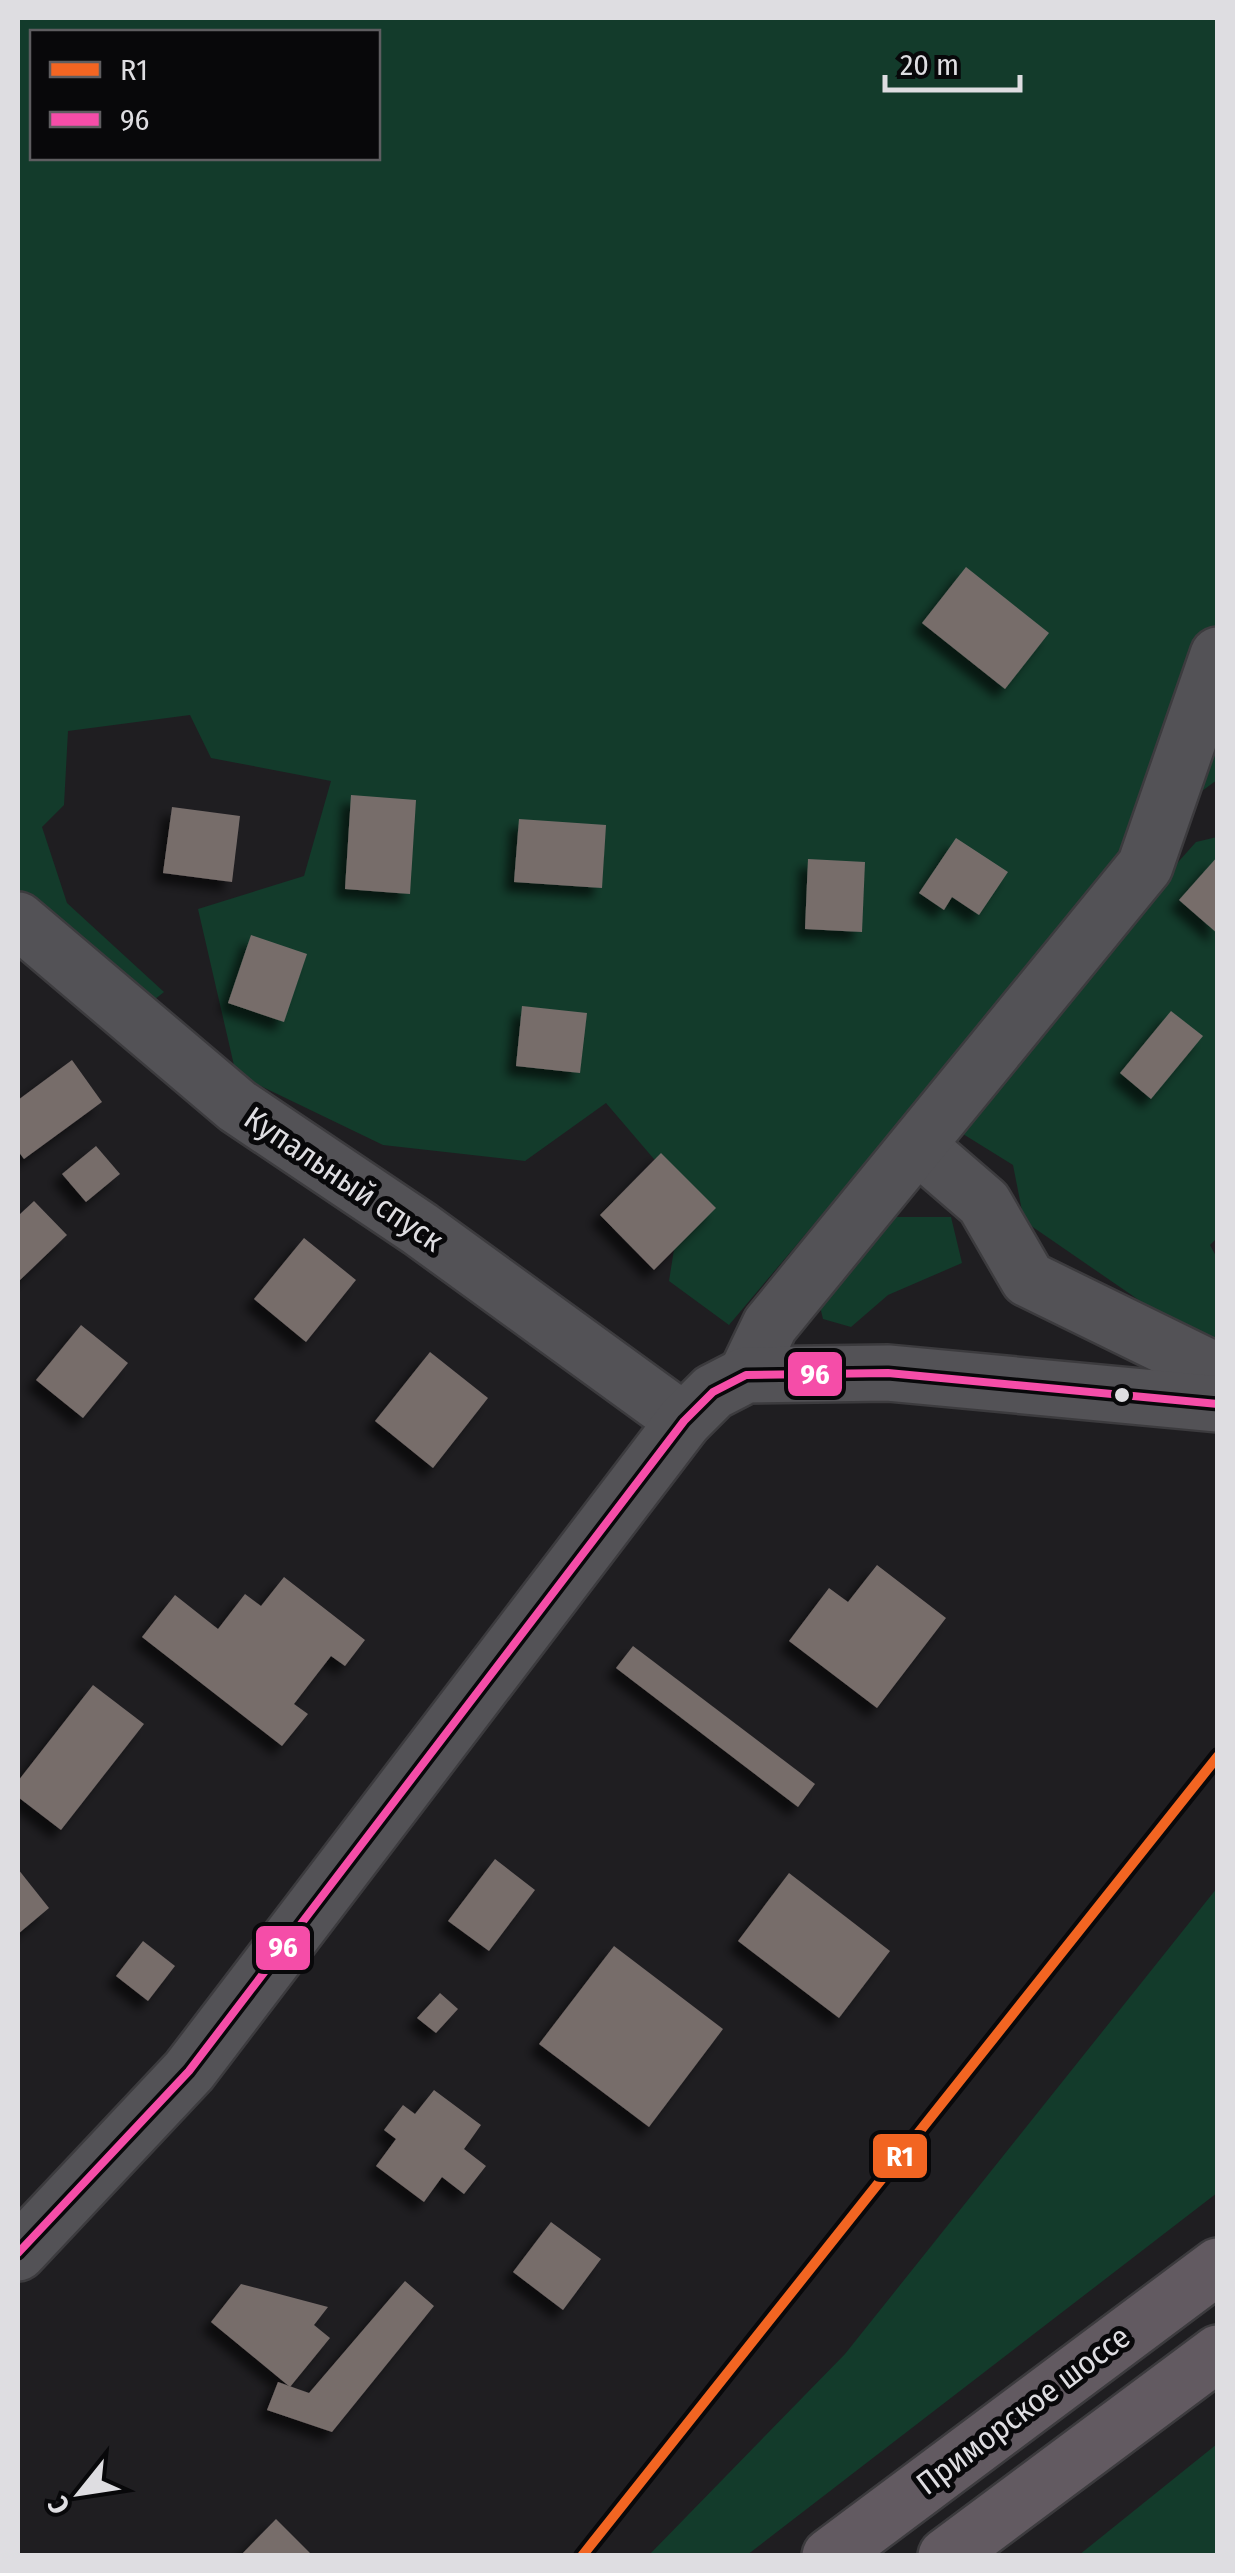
<svg xmlns="http://www.w3.org/2000/svg" width="1235" height="2573" font-family="'Fira Sans Condensed',sans-serif">
<style>
.green{fill:#133b2b;fill-rule:evenodd}
.building{fill:#776d6b;filter:url(#shadow)}
.lines{fill:none;stroke-linecap:round;stroke-linejoin:round}
.minor-casing{stroke:#3c3b3e;stroke-width:60}
.highway-casing{stroke:#3c3b3e;stroke-width:60}
.minor{stroke:#535256;stroke-width:55}
.highway{stroke:#625a61;stroke-width:55}
.bus-1-casing{stroke:#08080a;stroke-width:15}
.bus-1{stroke:#f54da8;stroke-width:8}
.rail-1-casing{stroke:#08080a;stroke-width:18}
.rail-1{stroke:#f26522;stroke-width:10}
.bus-dot{fill:#dedde1;stroke:#08080a;stroke-width:4}
.labels{text-anchor:middle;stroke-width:10;stroke-linejoin:round;paint-order:stroke}
.street-label{font-size:32px;fill:#dedde1;stroke:#08080a}
.line-badge{stroke:#08080a;stroke-width:4}
.badge-label{font-size:28px;text-anchor:middle;font-weight:bold;fill:#fff}
</style>
<defs>
<filter id="shadow"><feDropShadow dx="-9" dy="9" stdDeviation="5" flood-color="#0009"/></filter>
</defs>
<rect width="100%" height="100%" fill="#1f1e21"/>
<g class="green">
<path d="M18,18H1217V780L1143,834L729,1325L669,1281L683,1193L606,1103L525,1161L383,1145L236,1074L198,909L304,876L331,781L211,758L190,715L68,731L64,805L42,827L67,903L164,992L134,1016L37,932L18,890ZM32,32H378V158H32Z"/>
<polygon points="1217,837 1218,1237 1210,1245 1217,1258 1217,1343 1210,1349 1024,1221 1013,1165 963,1134 960,1107 1196,842"/>
<polygon points="893,1217 951,1217 962,1263 888,1295 851,1327 823,1319 816,1290"/>
<polygon points="1217,1888 1217,2193 747,2555 649,2555 845,2354"/>
<polygon points="1217,2444 1217,2555 1079,2555"/>
</g>
<g class="building">
<polygon points="966,567 1049,633 1005,689 922,623"/>
<polygon points="351,795 416,800 410,894 345,889"/>
<polygon points="172,807 240,816 232,882 163,873"/>
<polygon points="519,819 606,825 602,888 514,882"/>
<polygon points="956,838 1008,872 979,915 952,897 944,910 919,893"/>
<polygon points="1218,856 1218,934 1179,900"/>
<polygon points="808,859 865,862 862,932 805,929"/>
<polygon points="251,935 307,954 284,1022 228,1003"/>
<polygon points="522,1006 587,1013 580,1073 516,1066"/>
<polygon points="1171,1011 1203,1036 1151,1099 1120,1073"/>
<polygon points="72,1060 102,1102 24,1159 18,1151 18,1100"/>
<polygon points="96,1146 120,1174 86,1202 62,1174"/>
<polygon points="661,1153 716,1208 654,1270 600,1215"/>
<polygon points="34,1201 67,1235 18,1282 18,1216"/>
<polygon points="304,1238 356,1280 306,1342 254,1299"/>
<polygon points="81,1325 128,1363 83,1418 36,1380"/>
<polygon points="430,1352 488,1398 433,1468 375,1421"/>
<polygon points="877,1565 946,1618 877,1708 789,1641 829,1588 848,1602"/>
<polygon points="284,1577 365,1640 345,1666 331,1656 294,1704 308,1714 282,1746 142,1637 175,1595 218,1629 245,1594 261,1606"/>
<polygon points="633,1646 815,1784 798,1807 616,1668"/>
<polygon points="93,1685 144,1724 61,1830 18,1797 18,1781"/>
<polygon points="495,1859 535,1890 489,1951 448,1921"/>
<polygon points="18,1869 49,1908 18,1934"/>
<polygon points="789,1873 890,1951 839,2018 738,1941"/>
<polygon points="143,1941 175,1966 148,2001 116,1976"/>
<polygon points="614,1946 723,2029 649,2127 539,2044"/>
<polygon points="440,1993 458,2009 436,2033 417,2018"/>
<polygon points="434,2090 481,2125 464,2149 486,2166 464,2194 442,2177 424,2202 376,2166 396,2139 384,2130 403,2105 415,2114"/>
<polygon points="551,2222 601,2259 563,2310 513,2272"/>
<polygon points="405,2281 434,2306 332,2432 267,2410 278,2382 309,2393"/>
<polygon points="241,2284 328,2307 314,2325 330,2338 290,2387 211,2322"/>
<polygon points="276,2519 313,2556 240,2556"/>
</g>
<g class="lines">
<g class="minor-casing">
<g id="minor">
<polyline points="18,920 237,1106 420,1229 684,1421"/>
<polyline points="918,1146 984,1203 1028,1279 1218,1372"/>
<polyline points="746,1375 770,1325 1145,866 1218,655"/>
<polyline points="18,2253 189,2071 684,1421 713,1392 746,1375 888,1373 1218,1404"/>
</g>
</g>
<g class="highway-casing">
<g id="highway">
<polyline points="830,2556 1218,2266"/>
<polyline points="946,2556 1218,2353"/>
</g>
</g>
<use href="#minor" class="minor"/>
<use href="#highway" class="highway"/>
<g class="bus-1-casing">
<polyline id="bus-1" points="18,2253 189,2071 684,1421 713,1392 746,1375 888,1373 1218,1404"/>
</g>
<use href="#bus-1" class="bus-1"/>
<g class="rail-1-casing">
<polyline id="rail-1" points="582,2556 1218,1756"/>
</g>
<use href="#rail-1" class="rail-1"/>
</g>
<circle class="bus-dot" cx="1122" cy="1395" r="9"/>
<g class="labels">
<g class="street-label">
<text transform="translate(344 1179) rotate(34)" y="11">Купальный спуск</text>
<text transform="translate(1023 2410) rotate(-37)" y="11">Приморское шоссе</text>
</g>
</g>
<g class="line-badge">
<rect x="786" y="1350" width="58" height="48" rx="10" fill="#f54da8"/>
<rect x="254" y="1924" width="58" height="48" rx="10" fill="#f54da8"/>
<rect x="871" y="2132" width="58" height="48" rx="10" fill="#f26522"/>
</g>
<g class="badge-label">
<text x="815" y="1384">96</text>
<text x="283" y="1957">96</text>
<text x="900" y="2166">R1</text>
</g>
<rect width="1235" height="2573" fill="none" stroke="#dedde1" stroke-width="40"/>
<rect x="30" y="30" width="350" height="130" fill="#08080a" stroke="#5e5d60" stroke-width="2.5"/>
<rect x="50" y="62" width="50" height="15" fill="#f26522" stroke="#5e5d60" stroke-width="2.5"/>
<text x="120" y="80" font-size="30" fill="#dedde1">R1</text>
<rect x="50" y="112" width="50" height="15" fill="#f54da8" stroke="#5e5d60" stroke-width="2.5"/>
<text x="120" y="130" font-size="30" fill="#dedde1">96</text>
<g transform="translate(80 2493) rotate(240)" stroke="#08080a" stroke-width="8" paint-order="stroke">
<path d="M0-8L18 38L0 25L-18 38Z" fill="#dedde1"/>
<text y="-15" font-size="28" font-weight="bold" text-anchor="middle" fill="#dedde1">С</text>
</g>
<path d="M885 75v15h135v-15" fill="none" stroke="#dedde1" stroke-width="5"/>
<text x="900" y="75" font-size="30" fill="#dedde1" stroke="#08080a" stroke-width="8" paint-order="stroke">20 m</text>
</svg>
